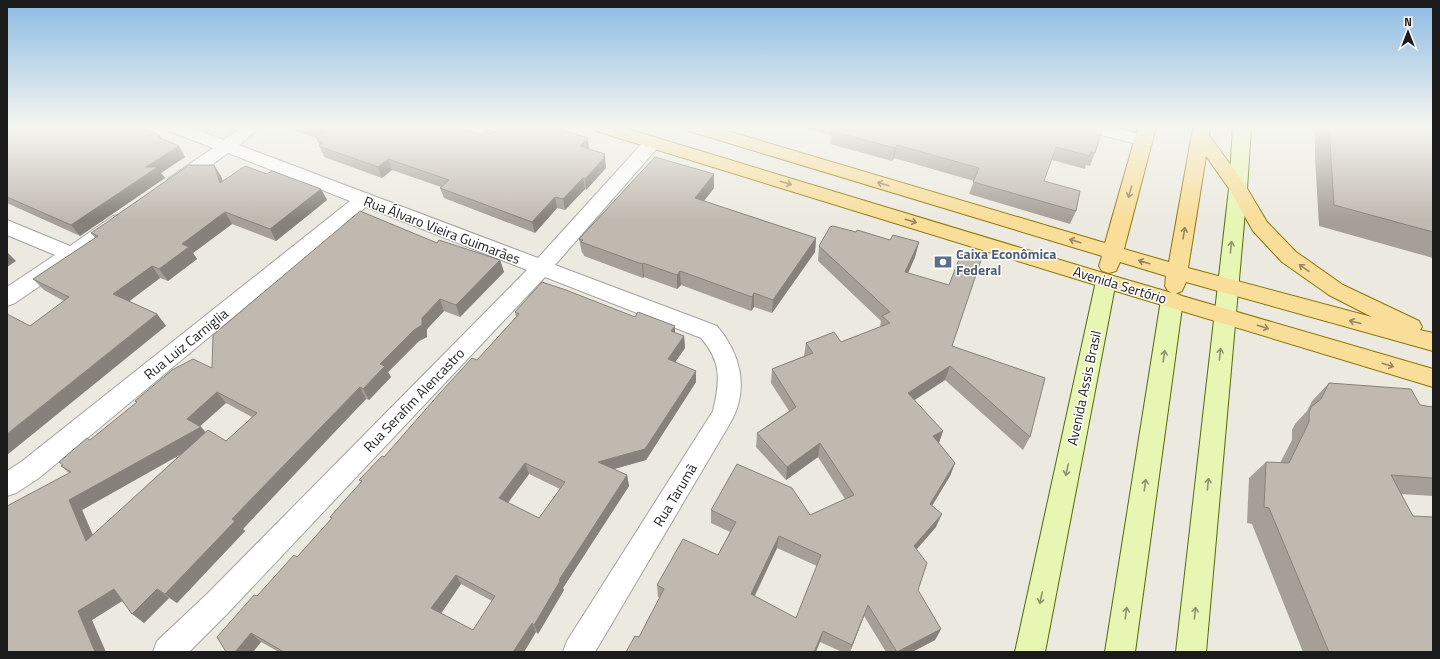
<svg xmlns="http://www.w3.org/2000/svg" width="1440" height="659" font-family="'Titillium Web',sans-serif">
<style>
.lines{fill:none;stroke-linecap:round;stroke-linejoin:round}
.minor-casing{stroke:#a2a2a2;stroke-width:2}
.tertiary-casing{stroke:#a2a2a2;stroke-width:2}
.secondary-casing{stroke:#516b08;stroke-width:2}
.primary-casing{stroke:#8c7406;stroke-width:2}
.minor{fill:#fff;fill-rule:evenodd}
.tertiary{fill:#fff;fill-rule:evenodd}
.secondary{fill:#e8f6b4;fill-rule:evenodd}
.primary{fill:#f8de99;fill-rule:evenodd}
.wall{fill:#a59f97;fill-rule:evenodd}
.shaded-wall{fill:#86827b}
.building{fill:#c0b9b0;stroke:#86827b;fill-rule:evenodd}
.oneway{stroke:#958660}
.oneway2{stroke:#8c936f}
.labels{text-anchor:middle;stroke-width:3;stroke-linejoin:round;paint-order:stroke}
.street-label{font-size:14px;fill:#1b1b1b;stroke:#fff}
.service-label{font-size:14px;font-weight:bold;fill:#4e5e75;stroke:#fff;text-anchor:start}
</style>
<rect width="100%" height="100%" fill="#eceae0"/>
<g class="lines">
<g class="minor-casing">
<g id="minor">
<path d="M167,127H191L224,140L242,127H261L239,145L538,258L647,138L653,137L659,138L662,142L659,146L555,265L717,326C740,353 749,387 732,420L595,652H563L567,641L713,411C720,381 722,362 701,338L545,277L227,614L189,652H153L157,641L207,594L527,270L366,207L39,478L16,493L7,496V471L21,462L350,201L228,153L183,186L176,188L169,186L167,182L169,178L213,148L169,131Z"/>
<polygon points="120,215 127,216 130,221 127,226 15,303 7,306 7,287 55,255 7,235 7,220 70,246 113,216"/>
</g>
</g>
<g class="tertiary-casing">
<polygon id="tertiary" points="1085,127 1113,127 1150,137 1153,141 1150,145 1144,146 1087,131"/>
</g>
<g class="secondary-casing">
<g id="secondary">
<polygon points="1233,127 1251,127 1247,189 1206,652 1176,652 1229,189"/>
<polygon points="1106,274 1113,276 1116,281 1045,652 1015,652 1096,281 1099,276"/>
<polygon points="1172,292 1180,295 1183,300 1135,652 1105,652 1161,300 1164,295"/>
</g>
</g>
<g class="primary-casing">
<g id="primary">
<polygon points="594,127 621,127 1110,275 1433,369 1433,387 1099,286 596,131"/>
<path d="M687,127H714L1105,243L1138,127H1156L1124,249L1169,262L1193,128L1210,127L1209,135L1245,185L1267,222L1296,252L1343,285L1419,321L1422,327L1420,330L1433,333V351L1186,282L1182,291L1175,294L1168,291L1165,286L1166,276L1120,262L1116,271L1109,273L1102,271L1099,266L1102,256L689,131ZM1206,156L1230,190L1253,231L1282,262L1329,295L1372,317L1188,268Z"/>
</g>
</g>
<use href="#minor" class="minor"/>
<use href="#tertiary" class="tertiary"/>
<use href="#secondary" class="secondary"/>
<use href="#primary" class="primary"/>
</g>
<g class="wall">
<polygon points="7,127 160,136 162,139 179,146 185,157 161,173 165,178 80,236 7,203"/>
<polygon points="294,127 453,127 481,134 495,132 563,129 564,131 588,138 589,149 606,165 606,168 586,190 585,189 565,210 557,208 535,233 444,198 440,188 441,187 392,170 382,178 324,157 316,138 295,131"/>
<polygon points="801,127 1103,127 1095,153 1090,166 1086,165 1085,169 1052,160 1044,181 1076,211 1070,224 969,194 974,181 894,158 892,161 830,144 831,135"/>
<polygon points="1315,127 1433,127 1433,258 1319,226 1315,157"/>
<polygon points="267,174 321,189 327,200 276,241 232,224 193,253 197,259 168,281 160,278 129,301 157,314 166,326 30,326 64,301 44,290 33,279 95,238 91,233 221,176 223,182"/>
<polygon points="714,174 714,188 704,201 816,238 815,252 772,313 754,307 751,311 681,285 677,289 644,277 643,278 584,256 583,253 582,253 579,239"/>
<path d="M856,232L890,240L919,242L915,257L908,273L952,346L1030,437L1023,450L945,380L914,400L943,431L939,443L955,463L950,476L932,506L936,527L917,549L918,590L941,629L935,640L912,652H886L864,616L850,652H842L820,642L639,637L660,598L658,597L657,585L718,555L730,532L711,523V510L810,515L845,499L818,457L786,480L756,447L757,433L789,411L771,383L772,369L804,356L806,343L841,342L880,327L881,321L818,261L819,246ZM777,548L817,566L796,618L755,596Z"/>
<path d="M437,243L500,260L504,272L460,317L444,311L427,329V337L419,341L388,372L391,377L369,400L366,399L266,503L243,529L245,531L177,603L169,598L144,623L122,601L92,620L7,652L69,473L61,466L63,465L59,462L90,440L137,403L135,401L212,368ZM226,403L252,417L226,441L206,432L200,426ZM182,453L93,535L82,510Z"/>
<path d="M515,312L675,333L684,336L685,348L675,362L696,371V382L646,460L614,469L627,475L629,486L563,588L564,590L538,634L536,632L524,652H279L261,642L253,652H226L257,596L297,557L332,519L330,517L361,482L359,480L384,457L477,360L516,317ZM529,474L560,489L539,518L508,503ZM461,584L492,601L473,630L441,613Z"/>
<polygon points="1329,383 1420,405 1433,407 1433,496 1401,494 1433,652 1303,652 1252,524 1247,523 1249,478 1266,462 1280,463 1292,440 1292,430 1295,424 1307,411 1312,401"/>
</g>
<g class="shaded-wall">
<polygon points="588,138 589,149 582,157 580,146"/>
<polygon points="897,145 894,158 892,161 895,148"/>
<polygon points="179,146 185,157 161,173 165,178 80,236 71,225 146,167"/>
<polygon points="605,154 606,168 586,190 585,179"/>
<polygon points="388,159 392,170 382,178 378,167"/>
<polygon points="214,165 221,176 227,195 220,183"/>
<polygon points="714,174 714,188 696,211 695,198"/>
<polygon points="583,178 585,189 565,210 563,199"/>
<polygon points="321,189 327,200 276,241 270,229"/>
<polygon points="555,197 557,208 535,233 532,222"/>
<polygon points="225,212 232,224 193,253 197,259 168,281 159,269 182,244"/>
<polygon points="816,238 815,252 772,313 773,300"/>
<polygon points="919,242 915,257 902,287 905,272"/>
<polygon points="7,252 16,261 7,267"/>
<polygon points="500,260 504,272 460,317 456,305"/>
<polygon points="643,263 644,277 643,278 642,264"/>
<polygon points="152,266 160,278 123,306 113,294"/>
<polygon points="680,271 681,285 677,289 677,275"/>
<polygon points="754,293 754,307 751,311 752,297"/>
<polygon points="440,299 444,311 427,329 427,337 419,341 388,372 391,377 369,400 363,389 380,364"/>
<polygon points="157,314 166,326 7,455 7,434"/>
<polygon points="675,326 675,338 671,331"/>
<polygon points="684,336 685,348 669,371 668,359"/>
<polygon points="950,366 945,380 904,407 908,393"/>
<polygon points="696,371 696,382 646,460 600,473 598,462"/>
<polygon points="360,387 366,399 243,529 245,531 177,603 165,594 232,519"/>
<polygon points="217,392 226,403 199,427 201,427 210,438 82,510 99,550 86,541 69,500 187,419"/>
<polygon points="943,431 938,445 933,436"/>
<polygon points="820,443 818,457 786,480 787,467"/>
<polygon points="525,463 529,474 503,509 499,498"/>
<polygon points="955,463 950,476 925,517 930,504"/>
<polygon points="627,475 629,486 563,588 564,590 538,634 534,625 559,580"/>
<polygon points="942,514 936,527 909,558 914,546"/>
<polygon points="779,536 777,548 750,605 751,594"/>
<polygon points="456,575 461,584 438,618 431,608"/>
<polygon points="114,589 127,598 92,620 106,652 95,652 78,611"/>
<polygon points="157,589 169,598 144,623 132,614"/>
<polygon points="868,605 864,616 850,652 852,645"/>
<polygon points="532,623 536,632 524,652 513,652"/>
<polygon points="941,629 935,640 912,652 897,652"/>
<polygon points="823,631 820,642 816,652 814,652"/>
<polygon points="251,633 261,642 253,652 235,652"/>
</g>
<g class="building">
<polygon points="7,127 140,127 158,134 160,136 158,137 179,146 146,167 158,167 71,225 7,197"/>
<polygon points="309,127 453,127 481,134 487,129 495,132 501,127 557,127 563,129 562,130 588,138 580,146 605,154 603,157 605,157 585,179 583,178 563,199 555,197 532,222 440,188 449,180 388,159 378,167 319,146 323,143 318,141 320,139 315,137 323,132"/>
<polygon points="834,127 1103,127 1095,153 1091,152 1090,156 1056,147 1044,181 1080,191 1076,211 973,182 979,168 897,145 895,148 831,131"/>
<polygon points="1329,127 1433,127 1433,232 1334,205"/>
<polygon points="655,157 714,174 695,198 816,238 773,300 754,293 752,297 680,271 677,275 643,263 642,264 581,242 583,240 579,239"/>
<polygon points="189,165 214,165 220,183 245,166 267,174 272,171 321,189 270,229 225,212 182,244 189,247 159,269 152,266 113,294 157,314 7,434 7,314 30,326 69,297 33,279 98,236 91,233"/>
<path d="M360,211L437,243L439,240L500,260L456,305L440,299L422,318V325L414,330L380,364L385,366L363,389L360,387L257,493L232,519L235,521L165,594L157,589L132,614L114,589L78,611L95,652H7V506L71,472L61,466L63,465L59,462L87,438L90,440L137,402L135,401L172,370L193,359L212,368L213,335ZM217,392L257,413L226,441L208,430L86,541L69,500L201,427L187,419Z"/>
<path d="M833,226L856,232L857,230L890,240L893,235L919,242L905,272L949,285L961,254L981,260L952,346L1045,378L1030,437L950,366L908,393L943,431L933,436L955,463L930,504L942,514L914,546L927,563L918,590L941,629L897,652L868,605L852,645L823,631L814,652H626L635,636L639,637L664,589L657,585L683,539L718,555L736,522L711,510L737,464L792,488L810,515L854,495L820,443L787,467L757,433L796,407L772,369L813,353L806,343L834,332L841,342L890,323L882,316L890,312L819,246L830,227ZM779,536L821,555L796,618L751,594Z"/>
<path d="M542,282L566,290L635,317L638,312L675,326L671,331L684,336L668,359L696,371L645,449L598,462L627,475L559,580L560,581L534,625L532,623L513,652H284L251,633L235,652H226L217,637L254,595L257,596L294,555L297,557L332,518L330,517L362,481L359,480L382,456L384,457L440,393L472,358L477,360L519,314L515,312ZM525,463L565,482L539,518L499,498ZM456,575L495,596L473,630L431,608Z"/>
<polygon points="1329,383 1411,389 1420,405 1433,407 1433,478 1391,475 1413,516 1433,517 1433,652 1329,652 1269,508 1264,507 1266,462 1289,463 1309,422 1309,413 1311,407 1321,399"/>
</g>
<defs><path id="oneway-shaft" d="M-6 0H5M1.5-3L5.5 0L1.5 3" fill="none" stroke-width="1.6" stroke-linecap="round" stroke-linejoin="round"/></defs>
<g class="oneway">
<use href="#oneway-shaft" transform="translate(786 183) rotate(17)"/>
<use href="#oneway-shaft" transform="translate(883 184) rotate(-163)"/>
<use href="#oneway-shaft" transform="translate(1130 192) rotate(106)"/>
<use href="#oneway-shaft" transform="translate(911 221) rotate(17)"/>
<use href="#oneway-shaft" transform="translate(1184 233) rotate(-80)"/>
<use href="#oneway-shaft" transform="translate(1075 241) rotate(-163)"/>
<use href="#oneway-shaft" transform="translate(1144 262) rotate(-164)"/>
<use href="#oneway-shaft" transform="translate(1304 268) rotate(-145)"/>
<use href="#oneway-shaft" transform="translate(1355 322) rotate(-165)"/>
<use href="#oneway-shaft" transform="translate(1263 327) rotate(17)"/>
<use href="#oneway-shaft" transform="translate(1388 365) rotate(17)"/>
</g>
<g class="oneway2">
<use href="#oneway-shaft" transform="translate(1231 247) rotate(-84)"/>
<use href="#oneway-shaft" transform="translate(1220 354) rotate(-84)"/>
<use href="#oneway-shaft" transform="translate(1164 356) rotate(-82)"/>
<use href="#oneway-shaft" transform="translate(1067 470) rotate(102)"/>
<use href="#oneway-shaft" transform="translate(1208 484) rotate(-84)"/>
<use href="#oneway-shaft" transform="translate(1145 485) rotate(-82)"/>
<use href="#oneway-shaft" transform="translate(1041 598) rotate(102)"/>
<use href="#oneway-shaft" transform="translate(1126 613) rotate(-82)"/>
<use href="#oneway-shaft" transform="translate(1195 613) rotate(-84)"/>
</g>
<linearGradient id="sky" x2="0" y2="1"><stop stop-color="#8bbae2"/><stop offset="0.58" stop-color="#f6f6f1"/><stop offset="1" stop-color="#f6f6f1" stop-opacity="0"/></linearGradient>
<rect width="1440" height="219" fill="url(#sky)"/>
<defs>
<g id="bank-bare" transform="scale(1.38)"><path d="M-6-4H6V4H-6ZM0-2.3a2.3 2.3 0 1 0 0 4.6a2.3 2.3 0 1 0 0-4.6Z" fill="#5c6f8a" stroke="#fff" stroke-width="2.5" paint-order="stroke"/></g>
</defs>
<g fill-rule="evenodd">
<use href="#bank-bare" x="943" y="262"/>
</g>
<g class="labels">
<g class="street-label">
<text transform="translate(442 230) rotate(21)" y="5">Rua Álvaro Vieira Guimarães</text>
<text transform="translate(1120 285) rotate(17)" y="5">Avenida Sertório</text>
<text transform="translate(186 344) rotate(-39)" y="5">Rua Luiz Carniglia</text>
<text transform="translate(1084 388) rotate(-78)" y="5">Avenida Assis Brasil</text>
<text transform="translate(414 400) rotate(-46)" y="5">Rua Serafim Alencastro</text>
<text transform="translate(675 495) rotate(-59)" y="5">Rua Tarumã</text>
</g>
<g class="service-label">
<text x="956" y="259">Caixa Econômica<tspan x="956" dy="16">Federal</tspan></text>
</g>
</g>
<rect width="1440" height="659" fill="none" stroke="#1b1b1b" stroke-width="16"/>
<g transform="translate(1408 32)" stroke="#ffffff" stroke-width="3" paint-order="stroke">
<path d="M0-3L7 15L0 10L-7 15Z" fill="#1b1b1b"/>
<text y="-6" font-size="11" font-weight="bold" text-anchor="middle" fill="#1b1b1b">N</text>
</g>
</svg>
